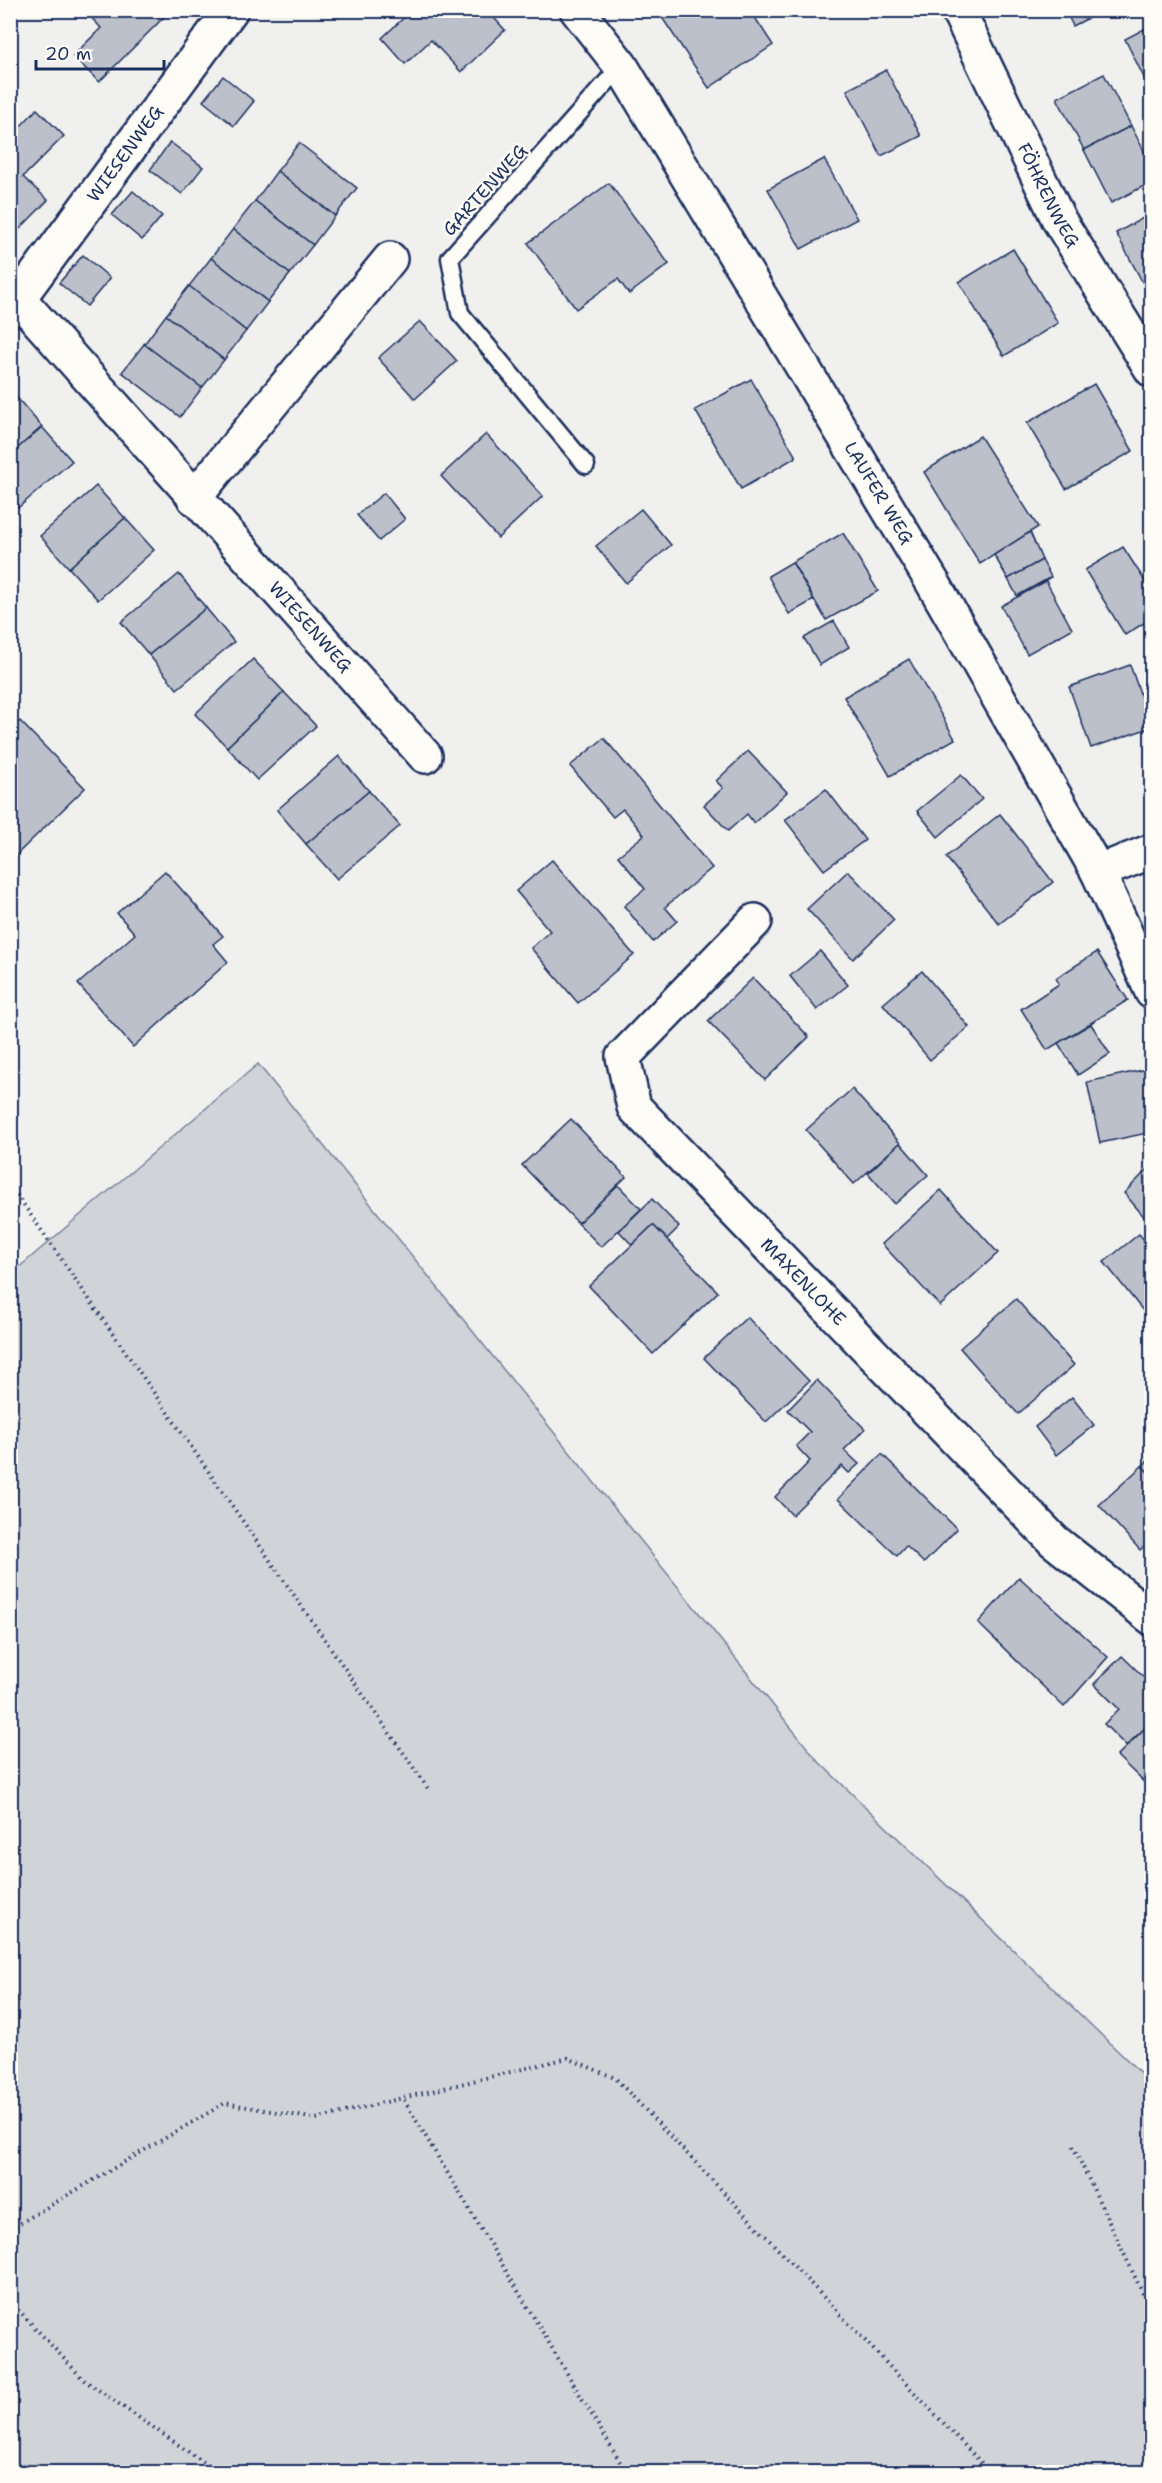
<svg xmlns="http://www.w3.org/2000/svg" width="1162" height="2483" font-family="'Shantell Sans',sans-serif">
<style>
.green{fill:#d0d3d8;stroke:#76819b;stroke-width:1.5}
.building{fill:#bbc0ca;stroke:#1b2f5e;stroke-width:1.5}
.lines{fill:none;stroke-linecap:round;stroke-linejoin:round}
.lane-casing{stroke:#1b2f5e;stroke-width:21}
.street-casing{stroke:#1b2f5e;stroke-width:38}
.secondary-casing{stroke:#1b2f5e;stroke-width:38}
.path{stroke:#1b2f5e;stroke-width:4;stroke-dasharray:1.5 4.5;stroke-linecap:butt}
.lane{stroke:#fdfcf7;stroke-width:16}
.street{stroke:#fdfcf7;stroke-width:33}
.secondary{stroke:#fdfcf7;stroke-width:33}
.labels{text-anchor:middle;stroke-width:5;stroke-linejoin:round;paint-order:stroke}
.street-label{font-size:18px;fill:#1b2f5e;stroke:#fdfcf7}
</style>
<rect width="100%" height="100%" fill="#f0f0ee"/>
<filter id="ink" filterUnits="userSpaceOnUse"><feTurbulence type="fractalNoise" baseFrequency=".0167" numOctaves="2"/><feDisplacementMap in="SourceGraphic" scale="12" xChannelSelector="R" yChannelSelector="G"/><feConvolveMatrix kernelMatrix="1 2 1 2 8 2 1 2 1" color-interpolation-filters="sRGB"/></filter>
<g filter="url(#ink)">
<g class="green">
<polygon points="10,11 17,11 15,85 11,85"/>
<polygon points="258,1064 817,1760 1151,2083 1151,2472 11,2472 11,1274"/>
</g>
<g class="building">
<polygon points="84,10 157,10 164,17 99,82 73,56 101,28"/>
<polygon points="412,10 487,10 505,30 461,72 431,40 405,64 382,38"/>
<polygon points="657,10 750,10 773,45 709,88"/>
<polygon points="1065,10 1104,10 1073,26"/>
<polygon points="1152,25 1152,94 1125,39"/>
<polygon points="886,70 921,136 881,156 847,90"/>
<polygon points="1104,74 1131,126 1084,150 1057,98"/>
<polygon points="223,76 254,101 234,126 203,101"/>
<polygon points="37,109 64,136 23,177 48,200 10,239 10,137"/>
<polygon points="1131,126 1152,166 1152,182 1111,203 1084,150"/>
<polygon points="170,142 203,167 182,194 150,170"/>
<polygon points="299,143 357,188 335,216 277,171"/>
<polygon points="824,159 857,219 801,249 768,189"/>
<polygon points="277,171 335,216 313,245 255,201"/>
<polygon points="609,183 669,264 629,294 618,279 576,309 528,243"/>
<polygon points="133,191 162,216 142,240 112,215"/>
<polygon points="255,201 313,245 290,274 233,229"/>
<polygon points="1152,213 1152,278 1143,283 1116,233"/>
<polygon points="233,229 290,274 268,302 211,258"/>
<polygon points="1013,249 1058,323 1004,356 959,282"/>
<polygon points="83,255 110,278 87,306 59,283"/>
<polygon points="211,258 268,302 246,331 189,286"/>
<polygon points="189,286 246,331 224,360 166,315"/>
<polygon points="166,315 224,360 202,388 144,344"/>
<polygon points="420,321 457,361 415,399 378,358"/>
<polygon points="144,344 202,388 180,417 122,372"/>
<polygon points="751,379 796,457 741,489 695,410"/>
<polygon points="1094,384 1133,451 1066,489 1027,423"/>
<polygon points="12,392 42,427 10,455 10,394"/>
<polygon points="42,427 72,461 18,508 10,499 10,455"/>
<polygon points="486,434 543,496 498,538 441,476"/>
<polygon points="980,436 1038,527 980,564 924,472"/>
<polygon points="96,486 125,518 69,568 40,536"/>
<polygon points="384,493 405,519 379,541 357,515"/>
<polygon points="641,509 671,545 626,583 596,546"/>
<polygon points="125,518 154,550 98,600 69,568"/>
<polygon points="1030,532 1042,560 1008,579 994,555"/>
<polygon points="843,533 878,591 826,620 792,562"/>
<polygon points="1123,547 1152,592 1152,618 1125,635 1085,570"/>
<polygon points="1042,560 1051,577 1017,596 1008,579"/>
<polygon points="792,562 814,600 789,614 768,576"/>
<polygon points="179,574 206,608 149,655 121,622"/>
<polygon points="1046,581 1072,629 1027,654 1001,606"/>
<polygon points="206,608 234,642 177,689 149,655"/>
<polygon points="834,621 849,647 820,665 804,638"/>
<polygon points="253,659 284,692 227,747 195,714"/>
<polygon points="909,659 955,739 890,776 844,697"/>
<polygon points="1130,665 1152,727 1091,748 1069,687"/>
<polygon points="284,692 316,726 257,780 227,747"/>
<polygon points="20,721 85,788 11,860 10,806 12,804 10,802 10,730"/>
<polygon points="604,738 712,868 665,907 677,921 653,942 624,906 645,889 618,856 644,835 623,809 613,817 570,766"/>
<polygon points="748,751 787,792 754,823 747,814 728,831 704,805 723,788 716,781"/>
<polygon points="339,756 369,791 306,844 277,810"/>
<polygon points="961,775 982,799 938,837 917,811"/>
<polygon points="826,789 865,840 824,870 785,820"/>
<polygon points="369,791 400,826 337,879 306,844"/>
<polygon points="1000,814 1053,882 999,924 946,857"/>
<polygon points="552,860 634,955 578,1003 531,948 550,931 516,891"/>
<polygon points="165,871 223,936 213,944 228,962 133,1047 78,984 135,934 117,913"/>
<polygon points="848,871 894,920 853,959 807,909"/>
<polygon points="820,951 848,985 817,1010 790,976"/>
<polygon points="1097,952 1128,1000 1047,1050 1021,1009 1059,984 1056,978"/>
<polygon points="922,971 969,1027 930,1060 883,1004"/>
<polygon points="753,978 809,1037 765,1080 708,1021"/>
<polygon points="1091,1024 1110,1054 1078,1075 1058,1043"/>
<polygon points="1152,1068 1152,1132 1100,1143 1087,1082"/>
<polygon points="852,1089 900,1143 854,1184 806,1130"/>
<polygon points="571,1119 626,1177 578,1223 522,1165"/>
<polygon points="900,1143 928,1175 895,1204 868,1173"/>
<polygon points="1152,1165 1152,1226 1124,1193"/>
<polygon points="618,1185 641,1209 601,1247 578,1223"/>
<polygon points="941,1190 998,1253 940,1306 882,1244"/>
<polygon points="652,1199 679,1227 667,1239 653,1225 632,1245 619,1231"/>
<polygon points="653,1225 718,1292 653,1354 589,1286"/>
<polygon points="1139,1234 1152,1249 1152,1322 1104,1262"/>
<polygon points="1016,1299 1074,1365 1018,1414 960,1348"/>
<polygon points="747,1317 809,1381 766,1422 704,1358"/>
<polygon points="817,1380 865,1429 844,1450 859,1464 849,1473 842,1466 792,1515 775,1497 810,1461 796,1446 810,1432 788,1410"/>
<polygon points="1072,1397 1094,1425 1056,1455 1035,1427"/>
<polygon points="882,1454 957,1529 924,1563 906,1546 897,1556 838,1499"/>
<polygon points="1152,1457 1152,1476 1142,1466"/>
<polygon points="1142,1466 1152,1476 1152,1539 1140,1550 1099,1505"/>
<polygon points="1019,1577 1108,1657 1064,1707 978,1623"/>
<polygon points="1122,1656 1152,1685 1152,1721 1126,1746 1104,1724 1119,1709 1094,1684"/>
<polygon points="1152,1721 1152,1790 1117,1756"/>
</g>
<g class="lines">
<g class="lane-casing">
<polyline id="lane" points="586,465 460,313 450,258 621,66"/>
</g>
<g class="street-casing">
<g id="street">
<path id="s1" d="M958,10L1059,220L1152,370"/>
<path id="s2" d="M18,298L425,756"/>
<path id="s3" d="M10,310L231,10"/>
<polyline points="194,498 390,259"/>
<polyline points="1098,872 1152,851"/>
<path id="s4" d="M755,921L623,1057L634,1107L1054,1541L1152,1618"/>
</g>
</g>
<g class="secondary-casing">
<g id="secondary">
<path id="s5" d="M577,10L621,66L933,583L1098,872L1152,992"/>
</g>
</g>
<g class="path">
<polyline points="10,1185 429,1790"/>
<polyline points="404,2100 626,2472"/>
<polyline points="1073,2146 1152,2313"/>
<polyline points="10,2229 225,2103 316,2119 568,2058 615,2078 990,2472"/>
<polyline points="10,2301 84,2380 218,2472"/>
</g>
<use href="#lane" class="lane"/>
<use href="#street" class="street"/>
<use href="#secondary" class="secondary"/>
</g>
</g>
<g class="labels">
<g class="street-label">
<text dy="6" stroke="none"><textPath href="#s3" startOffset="194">WIESENWEG</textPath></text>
<text transform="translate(485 190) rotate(-48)" y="6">GARTENWEG</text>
<text dy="6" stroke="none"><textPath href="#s1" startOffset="206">FÖHRENWEG</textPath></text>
<text dy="6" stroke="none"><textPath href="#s5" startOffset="570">LAUFER WEG</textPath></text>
<text dy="6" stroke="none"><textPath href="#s2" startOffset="440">WIESENWEG</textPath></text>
<text dy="6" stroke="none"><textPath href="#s4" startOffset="484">MAXENLOHE</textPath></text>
</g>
</g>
<rect width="1162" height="2483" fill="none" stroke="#fdfcf7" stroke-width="36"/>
<rect x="18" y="18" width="1126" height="2447" fill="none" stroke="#1b2f5e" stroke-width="2" filter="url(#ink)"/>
<path d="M36 60v9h128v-9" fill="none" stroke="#1b2f5e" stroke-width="3"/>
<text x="45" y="60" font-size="18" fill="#1b2f5e" stroke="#fdfcf7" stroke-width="4.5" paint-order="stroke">20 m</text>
</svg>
